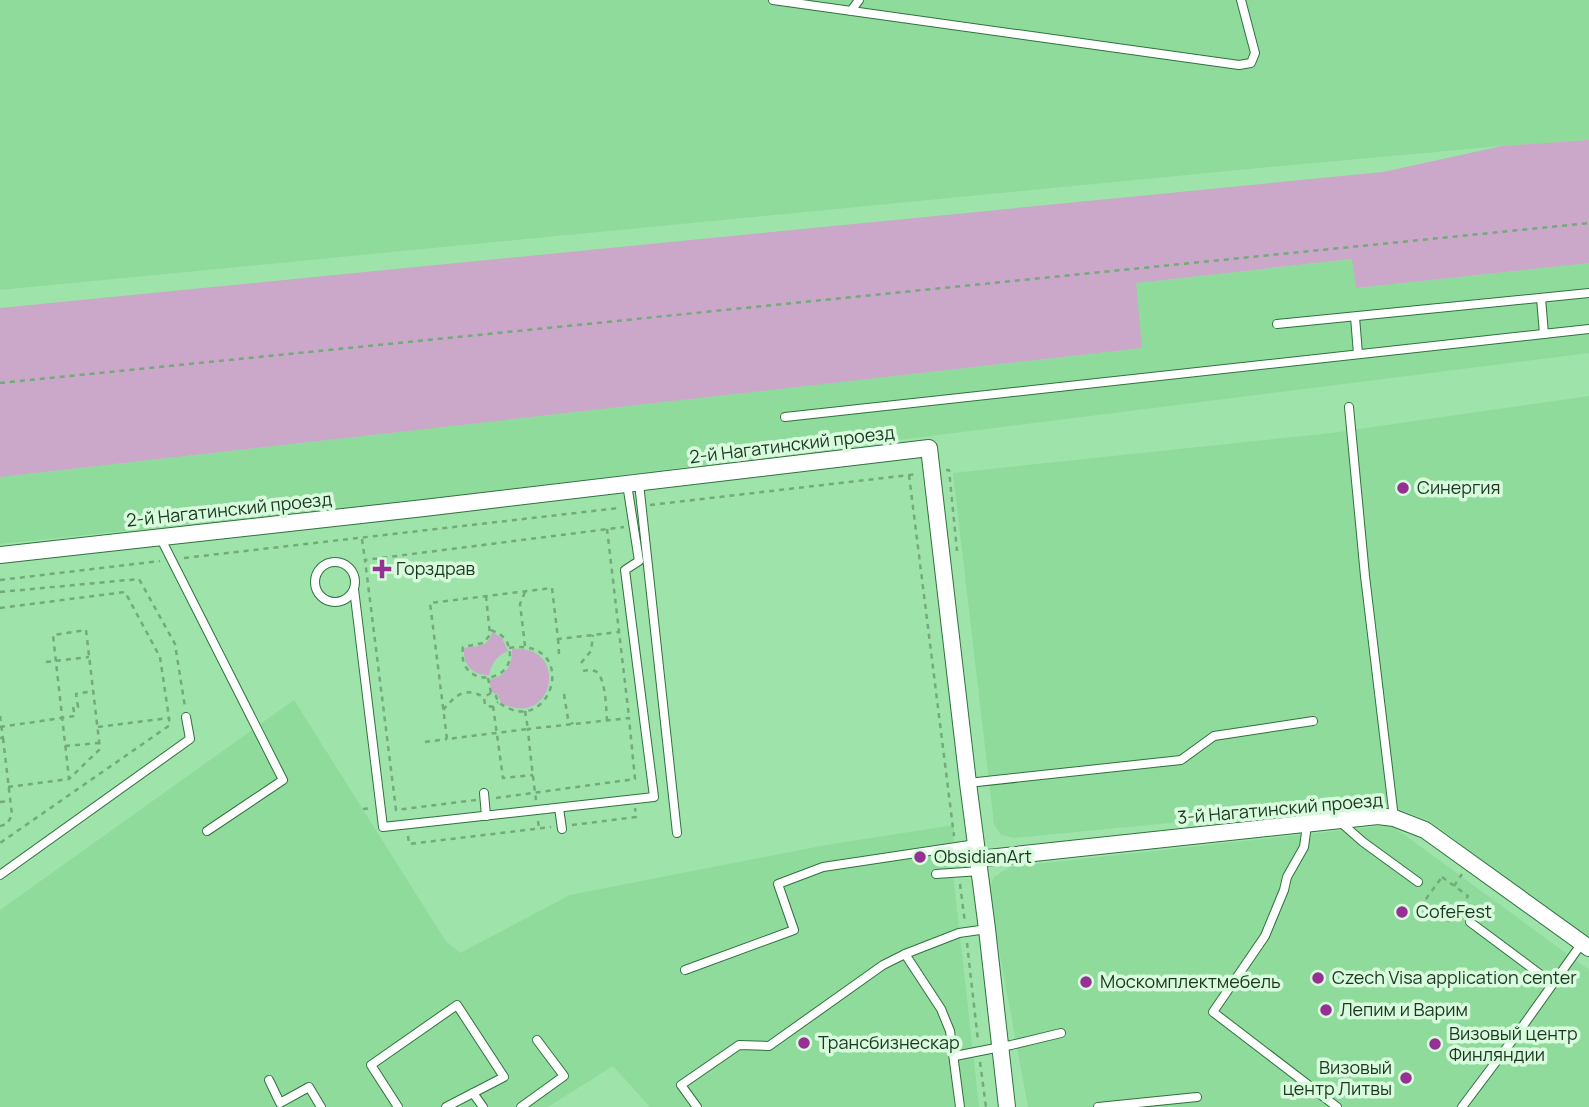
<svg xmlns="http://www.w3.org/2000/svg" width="1589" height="1107" font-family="Manrope,sans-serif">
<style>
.built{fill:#8fdb9c}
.green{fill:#cba7c9}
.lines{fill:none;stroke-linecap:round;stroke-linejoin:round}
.service-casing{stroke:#2f723e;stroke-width:10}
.minor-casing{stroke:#2f723e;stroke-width:18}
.path{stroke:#73aa7c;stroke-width:2.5;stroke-dasharray:5 5;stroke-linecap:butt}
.service{stroke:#fff;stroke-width:8}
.minor{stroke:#fff;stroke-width:16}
.poi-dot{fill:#973095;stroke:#d9fbdd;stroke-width:2.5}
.labels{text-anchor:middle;stroke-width:7;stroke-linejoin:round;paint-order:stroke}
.street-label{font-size:18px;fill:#1b3720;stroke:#d9fbdd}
.poi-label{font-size:18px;fill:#1b3720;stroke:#d9fbdd;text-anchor:start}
</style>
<rect width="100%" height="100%" fill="#9ee3a9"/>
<g class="built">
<polygon points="0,0 1589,0 1589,140 1502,146 1259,168 0,290"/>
<polygon points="1353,259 1356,288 1589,263 1589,353 423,500 0,544 0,477 1141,348 1135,283"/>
<polygon points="1589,396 1589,941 1428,820 1379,803 1014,838 1001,835 994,824 953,473 1331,433"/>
<polygon points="294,700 445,940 460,953 570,895 826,845 954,825 953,873 979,1107 650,1107 613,1066 548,1107 0,1107 0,910"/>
<polygon points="1391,825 1589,970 1589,1107 1028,1107 988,890 994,877 1010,867"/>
</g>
<g class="green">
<polygon points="1589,140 1589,263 1356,288 1352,259 1136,283 1142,348 0,477 0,308 1383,172 1502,146"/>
<path d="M492,632L502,638L508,651C497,655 491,664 489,675C472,675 463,665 464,648C476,646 490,647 492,632Z"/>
<path d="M512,649C571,643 554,731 501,703L498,695L492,692L489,680C505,676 513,666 512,649Z"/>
</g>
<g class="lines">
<g class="service-casing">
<g id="service">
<polyline points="773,0 1239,65 1251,63 1255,53 1241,0"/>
<polyline points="851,11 859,0"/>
<polyline points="1541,298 1544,334"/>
<polyline points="1355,317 1358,354"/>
<polyline points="1277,324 1589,293"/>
<polyline points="1349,407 1365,576 1394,818"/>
<polyline points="785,417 1589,329"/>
<polyline points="639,483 677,833"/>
<polyline points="160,537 283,780 207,831"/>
<circle cx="335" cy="582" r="20"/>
<polyline points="354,589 383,827 654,797 625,570 639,561 627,484"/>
<polyline points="968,783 1181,760 1214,736 1313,721"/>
<polyline points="484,793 486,816"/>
<polyline points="559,808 562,829"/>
<polyline points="1338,820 1363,842 1418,882"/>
<polyline points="1307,825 1304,847 1287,877 1284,890 1265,936 1213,1012 1337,1107"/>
<polyline points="936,874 980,871"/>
<polyline points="0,875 190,739 186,717"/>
<polyline points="1470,922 1553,984"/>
<polyline points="905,954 959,933 987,929"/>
<polyline points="685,970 794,930 778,884 823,867 976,844"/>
<polyline points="955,1056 1011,1045 1061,1033"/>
<polyline points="269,1080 280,1103 309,1087 321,1107"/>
<polyline points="473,1093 483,1107"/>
<polyline points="398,1107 371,1065 457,1005 504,1077 446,1107"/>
<polyline points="521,1107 564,1076 537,1040"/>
<polyline points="697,1107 681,1085 739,1045 769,1046 883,965 905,954 941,1009 950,1031 960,1107"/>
<polyline points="1098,1107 1197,1097"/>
<polyline points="1462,1107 1520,1030 1582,943"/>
</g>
</g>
<g class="minor-casing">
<g id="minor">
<polyline points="0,555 424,508 929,448 968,783 987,929 1007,1107"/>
<polyline points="978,859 1378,816 1394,818 1425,830 1589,948"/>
</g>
</g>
<g class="path">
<polyline points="0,383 1589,223"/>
<polyline points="946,470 949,470 957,551"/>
<polyline points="909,475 954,836"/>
<polyline points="650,505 918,474"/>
<polyline points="607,529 629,717"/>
<polyline points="362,539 365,560"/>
<polyline points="184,558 619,508"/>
<polyline points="0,580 160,561"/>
<polyline points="0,592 139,579 175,644 185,707"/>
<path d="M486,596L490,635L483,643L463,647C456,690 518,685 509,648C507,638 500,633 490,630"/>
<polyline points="0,608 125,592 160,657 170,725 0,843"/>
<polyline points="558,639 559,654"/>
<polyline points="525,646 520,604 525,592"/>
<polyline points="46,662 89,657"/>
<polyline points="581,663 591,651 593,635"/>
<path d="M583,671C587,670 591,670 595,671C606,676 606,709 607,720"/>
<path d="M488,678L491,693L496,696L498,702C552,743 582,636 509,648"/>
<polyline points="491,693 484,697 485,705 492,707 498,702"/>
<polyline points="564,694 568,719 573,724"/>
<polyline points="493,706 503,778 533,775"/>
<path d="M443,710C457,694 464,687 484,697"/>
<polyline points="525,711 528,729 447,739 430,603 552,588 558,639 619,632"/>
<polyline points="0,716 3,738 0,738"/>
<polyline points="0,727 75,716 73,707 78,707 76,694 93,691"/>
<polyline points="98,727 169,718"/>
<polyline points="425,742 447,739"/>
<polyline points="65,746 99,743"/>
<polyline points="8,787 69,779 53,635 86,630 100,749 69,779"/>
<path d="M496,798L635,779L629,718L528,729C530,753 533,777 536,800"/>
<polyline points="476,800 396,810 365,560 624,527"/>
<polyline points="0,802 10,801"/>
<polyline points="363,809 372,808"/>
<polyline points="538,821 539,829"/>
<polyline points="572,825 636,817 635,808"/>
<polyline points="0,826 7,824 12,815 3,738"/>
<polyline points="408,836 409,844 551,827"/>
<polygon points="1442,877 1468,896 1449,921 1423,903"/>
<polyline points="960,884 965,923"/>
<polyline points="1454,886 1462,874"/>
<polyline points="967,943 978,1041"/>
<polyline points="980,1062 986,1107"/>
</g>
<use href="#service" class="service"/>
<use href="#minor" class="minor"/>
</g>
<g class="poi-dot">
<circle cx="1403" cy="488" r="7"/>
<path d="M378.5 558.5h7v7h7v7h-7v7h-7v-7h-7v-7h7z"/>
<circle cx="920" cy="857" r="7"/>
<circle cx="1402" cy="912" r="7"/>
<circle cx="1318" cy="978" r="7"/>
<circle cx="1086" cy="982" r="7"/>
<circle cx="1326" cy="1010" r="7"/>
<circle cx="804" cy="1043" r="7"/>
<circle cx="1435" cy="1044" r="7"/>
<circle cx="1406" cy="1078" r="7"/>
</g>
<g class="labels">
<g class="street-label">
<text transform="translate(792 445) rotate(-7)" y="6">2-й Нагатинский проезд</text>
<text transform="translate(229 510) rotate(-6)" y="6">2-й Нагатинский проезд</text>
<text transform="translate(1280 809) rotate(-5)" y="6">3-й Нагатинский проезд</text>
</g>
<g class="poi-label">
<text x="1417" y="494">Синергия</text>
<text x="396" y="575">Горздрав</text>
<text x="934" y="863">ObsidianArt</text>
<text x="1416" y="918">CofeFest</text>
<text x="1332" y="984">Czech Visa application center</text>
<text x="1100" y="988">Москомплектмебель</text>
<text x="1340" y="1016">Лепим и Варим</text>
<text x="1449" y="1040">Визовый центр<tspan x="1449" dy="21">Финляндии</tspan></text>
<text x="818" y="1049">Трансбизнескар</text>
<text x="1392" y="1074" text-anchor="end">Визовый<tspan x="1392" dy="21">центр Литвы</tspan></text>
</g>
</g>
</svg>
